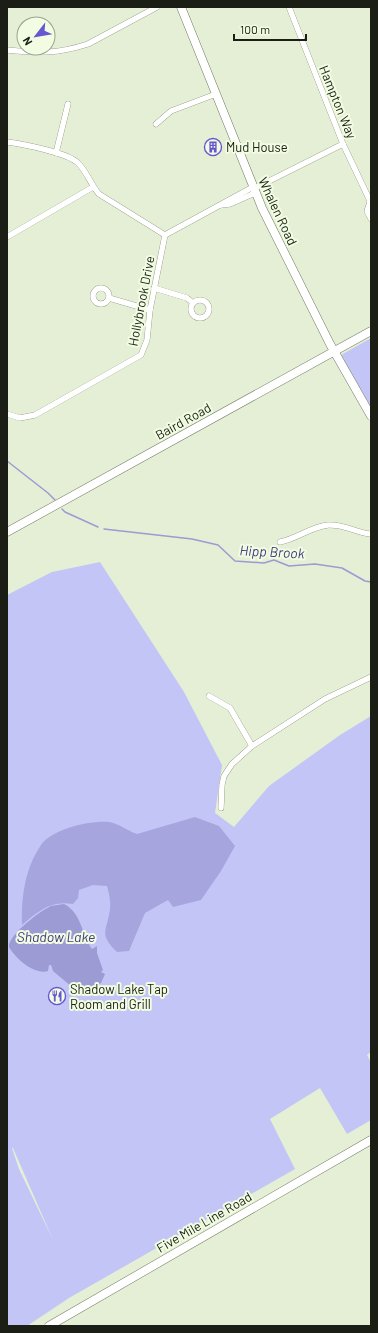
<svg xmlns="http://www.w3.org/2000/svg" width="378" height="1333" font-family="Barlow,sans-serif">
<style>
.green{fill:#c4c5f7;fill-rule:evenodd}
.forest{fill:#a6a5de}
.water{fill:#9c9bd3}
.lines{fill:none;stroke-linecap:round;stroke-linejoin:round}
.stream{stroke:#9c9bd3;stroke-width:1.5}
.street-casing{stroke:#767f68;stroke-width:6}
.secondary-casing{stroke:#767f68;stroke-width:9}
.street{stroke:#fff;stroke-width:5.5}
.secondary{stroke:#fff;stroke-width:8}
.labels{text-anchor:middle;stroke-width:4;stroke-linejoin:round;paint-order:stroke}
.street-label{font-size:13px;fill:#1a1e15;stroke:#f1fce2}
.poi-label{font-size:13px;fill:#1a1e15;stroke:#f1fce2;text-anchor:start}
.water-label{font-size:14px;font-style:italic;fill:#413b7f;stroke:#f1fce2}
</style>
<rect width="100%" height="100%" fill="#e4efd5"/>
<g class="green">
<polygon points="371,338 371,408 341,355"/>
<path d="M100,562L184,692L222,765L215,813L234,827L269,786L340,735L371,716V1052L367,1055L371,1063V1120L347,1134L320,1088L270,1119L295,1169L69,1298L27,1326H7V595L52,572ZM12,1148H13L53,1240L19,1169Z"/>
</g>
<path class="forest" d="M195,817L219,826L235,846L221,871L201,900L173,907L168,900L145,913L129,951L117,952C98,933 107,932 110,909C111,902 109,893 107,886L93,885L79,890L78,898L73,904C51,900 38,911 22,925C21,898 25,868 41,845C52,829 90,820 109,822C118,823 128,831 137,834Z"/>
<path class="water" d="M64,904C82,913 81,934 92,949L97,946V953L103,970L101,972L105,974L101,983L94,988L72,987L53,971L51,965H49L48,971C34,975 16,959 9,947C8,935 40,911 51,906C55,905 60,905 64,904Z"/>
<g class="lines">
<g class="stream">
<polyline points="7,461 48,493 55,500"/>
<polyline points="62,509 65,512 98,527"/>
<polyline points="104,529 192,539 218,545 235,561 264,563 274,560 289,566 315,564 342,568 365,581 371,582"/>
</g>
<g class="street-casing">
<g id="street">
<polyline points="289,7 343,144 371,203"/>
<path d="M7,50C40,53 57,54 88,44L157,7"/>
<polyline points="156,124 171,111 216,94"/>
<path d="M7,142C23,144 68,153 78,163C87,172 91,185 99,194L165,235"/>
<polyline points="56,153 68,104"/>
<polyline points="253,189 343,144"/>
<polyline points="370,202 367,211 371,219"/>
<polyline points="221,205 230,204 255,193"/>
<polyline points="7,237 93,187"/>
<circle cx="101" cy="296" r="8"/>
<polyline points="154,288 187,298 193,303"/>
<polyline points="109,298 150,310"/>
<circle cx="200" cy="309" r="9"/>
<polyline points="7,414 20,418 35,415 141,355 147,340 150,310 165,235 253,187"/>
<path d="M280,542C297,539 310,527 328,525C346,524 355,533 371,534"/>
<polyline points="209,696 230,708 252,746"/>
<polyline points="221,808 222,785 224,776 232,764 252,746 325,699 371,677"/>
</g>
</g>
<g class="secondary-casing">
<g id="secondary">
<polyline points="181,7 262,208 330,344 371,416"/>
<polyline points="7,532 371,331"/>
<polyline points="49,1326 371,1140"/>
</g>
</g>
<use href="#street" class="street"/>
<use href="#secondary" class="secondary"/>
</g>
<defs>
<g id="building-ring" transform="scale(0.9)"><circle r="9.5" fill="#f1fce2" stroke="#6656cf" stroke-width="1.5"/><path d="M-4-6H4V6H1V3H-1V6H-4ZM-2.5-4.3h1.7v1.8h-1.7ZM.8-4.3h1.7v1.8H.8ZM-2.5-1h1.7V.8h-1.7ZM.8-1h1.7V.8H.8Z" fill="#6656cf"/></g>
<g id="restaurant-ring" transform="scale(0.9)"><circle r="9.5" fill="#f1fce2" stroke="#6656cf" stroke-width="1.5"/><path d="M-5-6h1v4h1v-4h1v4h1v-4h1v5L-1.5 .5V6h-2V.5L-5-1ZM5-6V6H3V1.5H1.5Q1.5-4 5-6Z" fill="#6656cf"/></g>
</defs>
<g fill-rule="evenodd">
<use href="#building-ring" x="213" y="147"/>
<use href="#restaurant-ring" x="57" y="996"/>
</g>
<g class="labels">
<g class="street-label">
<text transform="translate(338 102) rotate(68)" y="5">Hampton Way</text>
<text transform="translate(278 211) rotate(65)" y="5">Whalen Road</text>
<text transform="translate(141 301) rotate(-79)" y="5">Hollybrook Drive</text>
<text transform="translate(183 421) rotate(-29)" y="5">Baird Road</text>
<text transform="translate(204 1222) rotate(-30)" y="5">Five Mile Line Road</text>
</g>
<g class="poi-label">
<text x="226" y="152">Mud House</text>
<text x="70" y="994">Shadow Lake Tap<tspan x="70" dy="15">Room and Grill</tspan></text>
</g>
<g class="water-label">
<text transform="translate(272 552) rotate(3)" y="5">Hipp Brook</text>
<text x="56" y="942">Shadow Lake</text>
</g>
</g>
<rect width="378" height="1333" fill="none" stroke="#1a1e15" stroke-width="16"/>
<g transform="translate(36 36) rotate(239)"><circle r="19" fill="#f1fce2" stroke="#9ba390"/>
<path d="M0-3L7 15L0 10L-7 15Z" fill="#6656cf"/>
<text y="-6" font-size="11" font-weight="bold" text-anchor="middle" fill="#1a1e15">N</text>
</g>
<path d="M234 34v6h72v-6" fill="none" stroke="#1a1e15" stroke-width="2"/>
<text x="240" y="34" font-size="12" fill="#1a1e15" stroke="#f1fce2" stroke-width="3" paint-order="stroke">100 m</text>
</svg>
